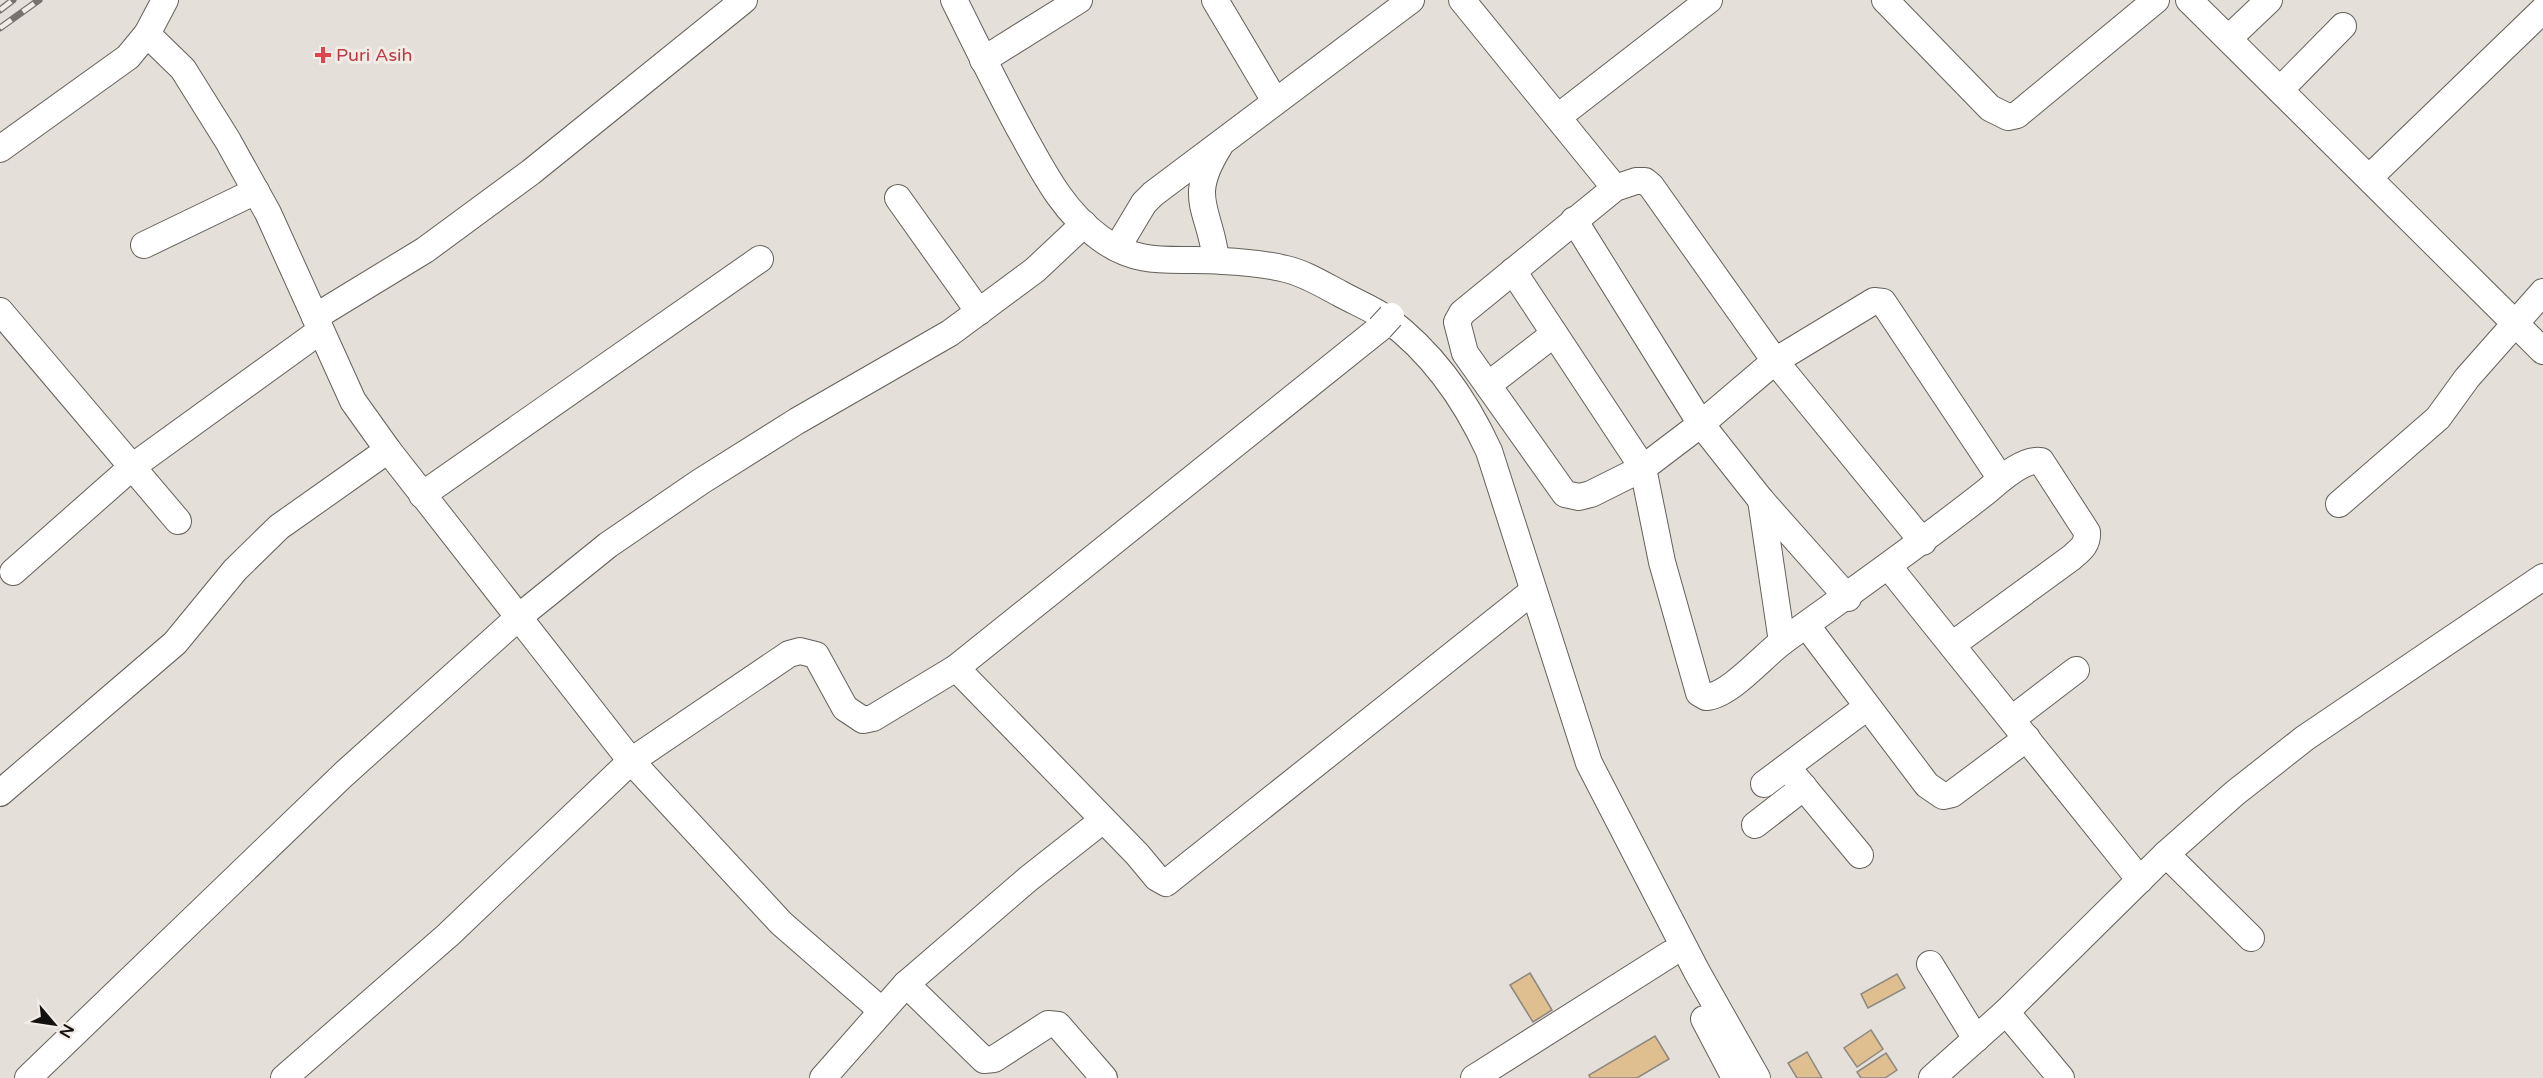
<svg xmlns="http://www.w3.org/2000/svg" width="2543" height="1078" font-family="'Varela Round',sans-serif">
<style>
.building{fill:#dfbe90;stroke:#8c8882;stroke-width:1.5}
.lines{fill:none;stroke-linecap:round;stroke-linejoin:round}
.minor-casing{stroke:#64605a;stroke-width:28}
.minor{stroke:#fff;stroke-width:26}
.rail-casing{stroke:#76726e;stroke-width:7}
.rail{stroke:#f1ece6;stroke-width:4.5;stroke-dasharray:14;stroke-linecap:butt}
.minor-bridge-casing{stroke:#64605a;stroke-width:28;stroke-linecap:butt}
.minor-bridge{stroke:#fff;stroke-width:26}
.health-dot{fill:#e0444e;stroke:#f1ece6;stroke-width:2}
.labels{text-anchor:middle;stroke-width:6;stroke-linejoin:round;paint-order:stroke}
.health-label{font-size:18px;fill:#be3a42;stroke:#f1ece6;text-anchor:start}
</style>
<rect width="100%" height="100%" fill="#e4dfd9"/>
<g class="building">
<polygon points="1530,973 1552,1010 1533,1022 1510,985"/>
<polygon points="1897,974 1905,988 1868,1008 1861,994"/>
<polygon points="1871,1030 1883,1049 1857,1067 1844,1048"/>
<polygon points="1655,1036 1669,1059 1637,1078 1590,1078 1589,1075"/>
<polygon points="1807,1052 1822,1078 1797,1078 1788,1063"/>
<polygon points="1886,1053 1897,1070 1885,1078 1861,1078 1857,1072"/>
</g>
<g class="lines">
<g class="minor-casing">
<g id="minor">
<path d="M954,0C977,46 999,92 1024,137C1045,175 1064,212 1100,238C1142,269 1176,257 1222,261C1243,262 1265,264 1286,269C1304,273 1322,284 1339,293C1355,302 1373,309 1387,319C1433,353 1465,399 1489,451L1589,763L1697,972L1757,1078"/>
<polyline points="1215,0 1275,101"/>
<polyline points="1462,0 1615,188"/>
<polyline points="1885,0 1990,108 2008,117 2017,115 2156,0"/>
<polyline points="2189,0 2543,351"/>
<polyline points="147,34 183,69 228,141 268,213 353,401 388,450 631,761 781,923 881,1010"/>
<polyline points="2229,38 2269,0"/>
<polyline points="983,60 1079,0"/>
<polyline points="2280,90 2343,26"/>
<polyline points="1558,117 1709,0"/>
<polyline points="0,149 128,57 147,34 165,0"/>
<polyline points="2370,177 2543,10"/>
<polygon points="1636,181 1645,181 1651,186 1775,361 1701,424 1643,468 1591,494 1579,497 1565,494 1465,353 1457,322 1462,313 1615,188"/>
<polyline points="898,198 979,312"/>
<polyline points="1574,220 1701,424 1761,500 1848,598"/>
<polyline points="144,245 256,191"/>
<polyline points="1117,248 1144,203 1153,194 1411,0"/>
<path d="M1216,260C1210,208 1186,200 1219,147"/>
<path d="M1513,271L1643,468L1662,562L1699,693L1706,697C1729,696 1762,657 1782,642C1851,592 1920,544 1987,491C2000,480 2023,458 2041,461L2087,532C2088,545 2080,550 2071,558L1952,645"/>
<polyline points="0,311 178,521"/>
<polyline points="315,317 425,250 531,172 744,0"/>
<polyline points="1488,385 1554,334"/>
<polyline points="422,495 760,259"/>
<polyline points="1761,500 1782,642"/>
<polyline points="2339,504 2438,418 2467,378 2543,292"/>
<polyline points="1923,542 1775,361 1874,301 1883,302 2001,479"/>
<polyline points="1889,567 2140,880"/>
<polyline points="13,572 132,467 320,331"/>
<polyline points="1807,626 1927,785 1943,796 1952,794 2027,738"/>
<polyline points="956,668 1137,854 1157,878 1166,883 1528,595"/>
<polyline points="2012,719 2076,670"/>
<polyline points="1787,767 1860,855"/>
<polyline points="1764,784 1867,707"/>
<polyline points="0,793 175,643 235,570 279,527 388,450"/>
<polyline points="1755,825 1804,787"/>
<polyline points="2166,854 2251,938"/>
<polyline points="1930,964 1976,1039"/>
<polyline points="906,984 984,1060 994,1059 1048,1024 1058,1025 1104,1078"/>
<polyline points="2006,1012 2061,1078"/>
<polyline points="1704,1019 1735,1078"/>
<polyline points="28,1078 344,774 520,616 608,545 700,482 797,421 950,333 1035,270 1084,224"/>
<polyline points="284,1078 448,935 631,761 789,654 800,651 816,655 845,708 863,720 873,718 956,668 1380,328"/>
<polyline points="823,1078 906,984 1028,879 1103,820"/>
<polyline points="1474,1078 1670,954"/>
<polyline points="1932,1078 2006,1012 2166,854 2235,793 2305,738 2543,577"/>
</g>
</g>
<use href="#minor" class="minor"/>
<g class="rail-casing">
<g id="rail">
<polyline points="0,10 13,0"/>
<polyline points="0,28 39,0"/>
</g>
</g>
<use href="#rail" class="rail"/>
<g class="minor-bridge-casing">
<polyline id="minor-bridge" points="1380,328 1391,316"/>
</g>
<use href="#minor-bridge" class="minor-bridge"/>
</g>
<path class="health-dot" d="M320 46h6v6h6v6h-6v6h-6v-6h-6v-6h6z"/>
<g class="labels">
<g class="health-label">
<text x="336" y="61">Puri Asih</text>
</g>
</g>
<g transform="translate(54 1024) rotate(119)" stroke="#f1ece6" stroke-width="4.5" paint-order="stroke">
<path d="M0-4.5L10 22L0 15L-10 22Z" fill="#13110f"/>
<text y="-9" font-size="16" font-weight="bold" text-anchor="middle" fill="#13110f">N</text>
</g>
</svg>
